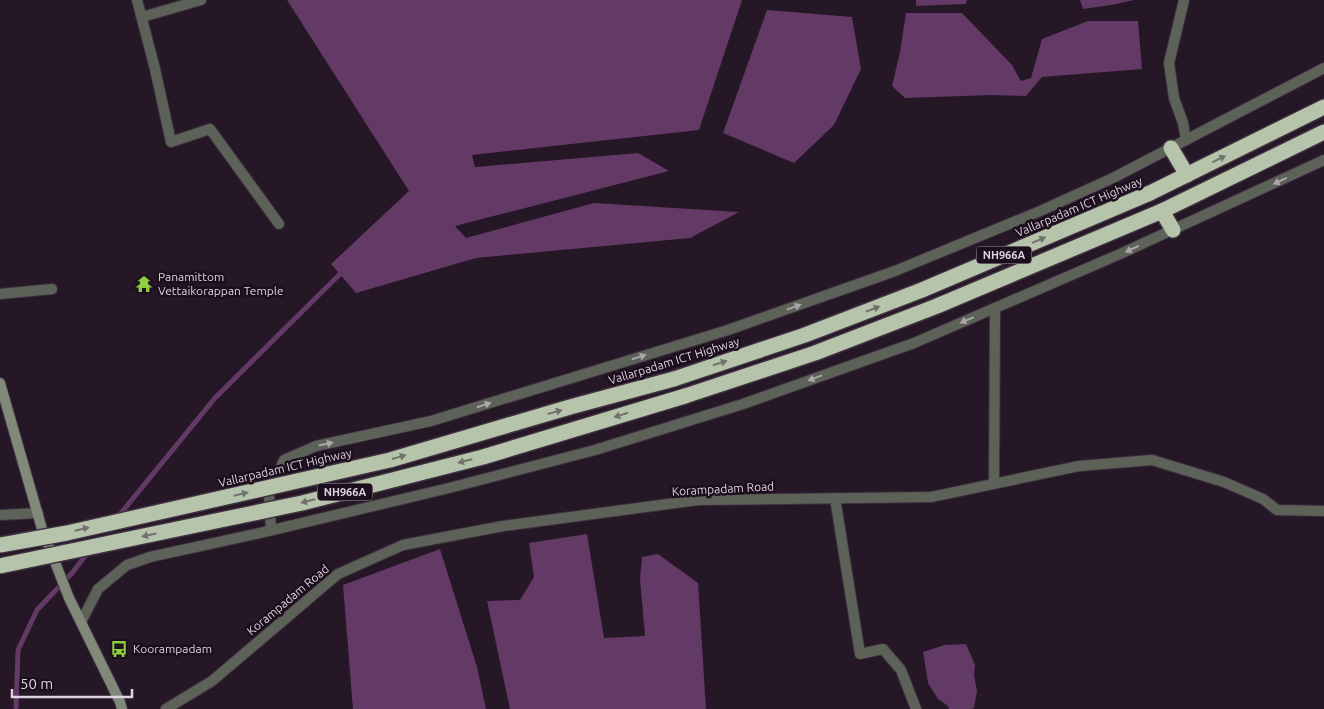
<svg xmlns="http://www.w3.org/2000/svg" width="1324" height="709" font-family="Ubuntu,sans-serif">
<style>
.water{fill:#633965}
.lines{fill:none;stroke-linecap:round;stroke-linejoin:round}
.stream{stroke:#633965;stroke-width:5}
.street-casing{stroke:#3f3140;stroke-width:12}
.secondary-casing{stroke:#3f3140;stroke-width:12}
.highway-casing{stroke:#3f3140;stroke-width:18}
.street{stroke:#5d6258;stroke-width:10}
.secondary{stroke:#818a7a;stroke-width:10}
.highway{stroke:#b7c4ac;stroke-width:15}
.highway-bridge-casing{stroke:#3f3140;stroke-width:18;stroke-linecap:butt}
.highway-bridge{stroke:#b7c4ac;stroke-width:15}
.oneway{fill:#71726b}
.oneway2{fill:#aaa6a9}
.labels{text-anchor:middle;stroke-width:5;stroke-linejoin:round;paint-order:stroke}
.shield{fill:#1c0e1c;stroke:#a499a4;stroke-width:1}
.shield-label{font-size:11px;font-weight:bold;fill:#ded4df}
.street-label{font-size:12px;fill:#ded4df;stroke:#1c0e1c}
.poi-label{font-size:12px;fill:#ded4df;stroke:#1c0e1c;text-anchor:start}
</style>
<rect width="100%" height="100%" fill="#251726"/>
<g class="water">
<polygon points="287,0 742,0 699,130 472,155 475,167 638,153 669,171 455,226 466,238 594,203 739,212 690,238 476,258 356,293 331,264 409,191"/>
<polygon points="916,0 967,0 966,4 916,6"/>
<polygon points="1080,0 1134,0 1111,5 1083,9"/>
<polygon points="767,10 852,17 861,69 834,125 794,163 723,133"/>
<polygon points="906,13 962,13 1012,65 1021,81 1031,78 1042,39 1088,21 1138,21 1142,69 1042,77 1026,96 991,95 905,98 892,86 900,52"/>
<polygon points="587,534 604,638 645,636 640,579 642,557 658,554 698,583 706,709 510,709 487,601 520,600 534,577 529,543"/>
<polygon points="440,549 477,667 486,709 353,709 343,585"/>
<polygon points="966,644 975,665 974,675 977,691 974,708 971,709 949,709 948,706 938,699 928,683 923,652 945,645"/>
</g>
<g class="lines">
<g class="stream">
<polyline points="117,518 215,398 344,270"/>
<polyline points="16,707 18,650 37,610 72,573 89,551"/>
</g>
<g class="street-casing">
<g id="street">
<polyline points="137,0 155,69 171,142 210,129 279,224"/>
<polyline points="1184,0 1169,63 1174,98 1183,123 1186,140"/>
<polyline points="142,17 201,0"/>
<polyline points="0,294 52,289"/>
<polyline points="994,484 995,308"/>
<polyline points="835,498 860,654 883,649 901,670 916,709"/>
<polyline points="0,515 38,513"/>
<polyline points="271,530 269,495 284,460 316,446 431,421 728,330 895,271 1038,212 1113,178 1324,68"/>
<polyline points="81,622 98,589 127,565 150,557 260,533 449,488 595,450 743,404 914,343 1120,254 1324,160"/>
<polyline points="166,709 212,681 338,574 403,545 503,526 698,500 931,497 1079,466 1152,460 1224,482 1263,499 1277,510 1324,511"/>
</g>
</g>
<g class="secondary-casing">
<polyline id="secondary" points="0,383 42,529 69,598 120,702 122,709"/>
</g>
<g class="highway-casing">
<g id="highway">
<polyline points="1171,148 1187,175"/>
<polyline points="1162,211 1173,230"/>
<polyline points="674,379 805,335 922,290 1150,193 1324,107"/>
<polyline points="685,396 815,353 937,306 1162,211 1324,132"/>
</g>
</g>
<use href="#street" class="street"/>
<use href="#secondary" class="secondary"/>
<use href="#highway" class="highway"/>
<g class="highway-bridge-casing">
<g id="highway-bridge">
<polyline points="0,545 67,533 390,460 570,407 674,379"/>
<polyline points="0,566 302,503 483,457 685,396"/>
</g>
</g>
<use href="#highway-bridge" class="highway-bridge"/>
</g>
<defs><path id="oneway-solid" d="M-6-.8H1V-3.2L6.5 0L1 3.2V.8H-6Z" transform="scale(1.25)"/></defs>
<g class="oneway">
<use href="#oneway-solid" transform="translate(1219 159) rotate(-26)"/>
<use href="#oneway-solid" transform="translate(1039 240) rotate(-23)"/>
<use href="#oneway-solid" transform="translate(873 309) rotate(-21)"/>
<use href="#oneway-solid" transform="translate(720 363) rotate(-18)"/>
<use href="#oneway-solid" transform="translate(555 412) rotate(-16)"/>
<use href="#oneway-solid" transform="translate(621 415) rotate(163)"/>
<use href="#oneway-solid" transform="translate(399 457) rotate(-16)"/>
<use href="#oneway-solid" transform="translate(465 461) rotate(166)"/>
<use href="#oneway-solid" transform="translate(241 494) rotate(-13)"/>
<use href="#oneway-solid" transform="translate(308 501) rotate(166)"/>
<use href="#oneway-solid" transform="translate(82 529) rotate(-13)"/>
<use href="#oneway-solid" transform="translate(149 535) rotate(168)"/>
</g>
<g class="oneway2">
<use href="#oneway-solid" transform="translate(1280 181) rotate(155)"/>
<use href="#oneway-solid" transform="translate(1132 249) rotate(155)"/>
<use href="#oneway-solid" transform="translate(794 307) rotate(-19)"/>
<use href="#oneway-solid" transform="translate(967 320) rotate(157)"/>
<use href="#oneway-solid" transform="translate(639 357) rotate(-17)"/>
<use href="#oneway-solid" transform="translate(815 378) rotate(160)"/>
<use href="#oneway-solid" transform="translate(484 405) rotate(-17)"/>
<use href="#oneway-solid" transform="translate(326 444) rotate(-12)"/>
</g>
<defs>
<g id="temple-bare" transform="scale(1.35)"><path d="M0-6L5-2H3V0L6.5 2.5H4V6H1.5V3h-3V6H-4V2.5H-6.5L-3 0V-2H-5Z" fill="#90cd41" stroke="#1c0e1c" stroke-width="2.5" paint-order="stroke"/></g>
<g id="bus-bare" transform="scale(1.35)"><path d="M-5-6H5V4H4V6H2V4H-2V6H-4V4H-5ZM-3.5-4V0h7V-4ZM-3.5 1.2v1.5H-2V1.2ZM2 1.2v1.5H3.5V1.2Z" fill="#90cd41" stroke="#1c0e1c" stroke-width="2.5" paint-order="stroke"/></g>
</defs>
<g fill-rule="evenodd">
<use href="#temple-bare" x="144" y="284"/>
<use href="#bus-bare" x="119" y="649"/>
</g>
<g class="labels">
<g class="shield">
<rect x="976.5" y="246.5" width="55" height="17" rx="4"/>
<rect x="317.5" y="483.5" width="55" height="17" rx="4"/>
</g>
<g class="shield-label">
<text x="1004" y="259">NH966A</text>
<text x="345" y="496">NH966A</text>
</g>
<g class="street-label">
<text transform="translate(1079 207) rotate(-23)" y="4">Vallarpadam ICT Highway</text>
<text transform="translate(674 361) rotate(-17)" y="4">Vallarpadam ICT Highway</text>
<text transform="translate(285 468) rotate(-13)" y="4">Vallarpadam ICT Highway</text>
<text transform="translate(723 489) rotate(-3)" y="4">Korampadam Road</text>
<text transform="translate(288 600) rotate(-40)" y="4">Korampadam Road</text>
</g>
<g class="poi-label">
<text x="158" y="281">Panamittom<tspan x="158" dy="14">Vettaikorappan Temple</tspan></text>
<text x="133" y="653">Koorampadam</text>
</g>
</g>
<path d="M12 689v8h120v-8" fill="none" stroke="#ded4df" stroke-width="2.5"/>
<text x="20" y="689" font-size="15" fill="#ded4df" stroke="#1c0e1c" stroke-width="4" paint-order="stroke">50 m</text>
</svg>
